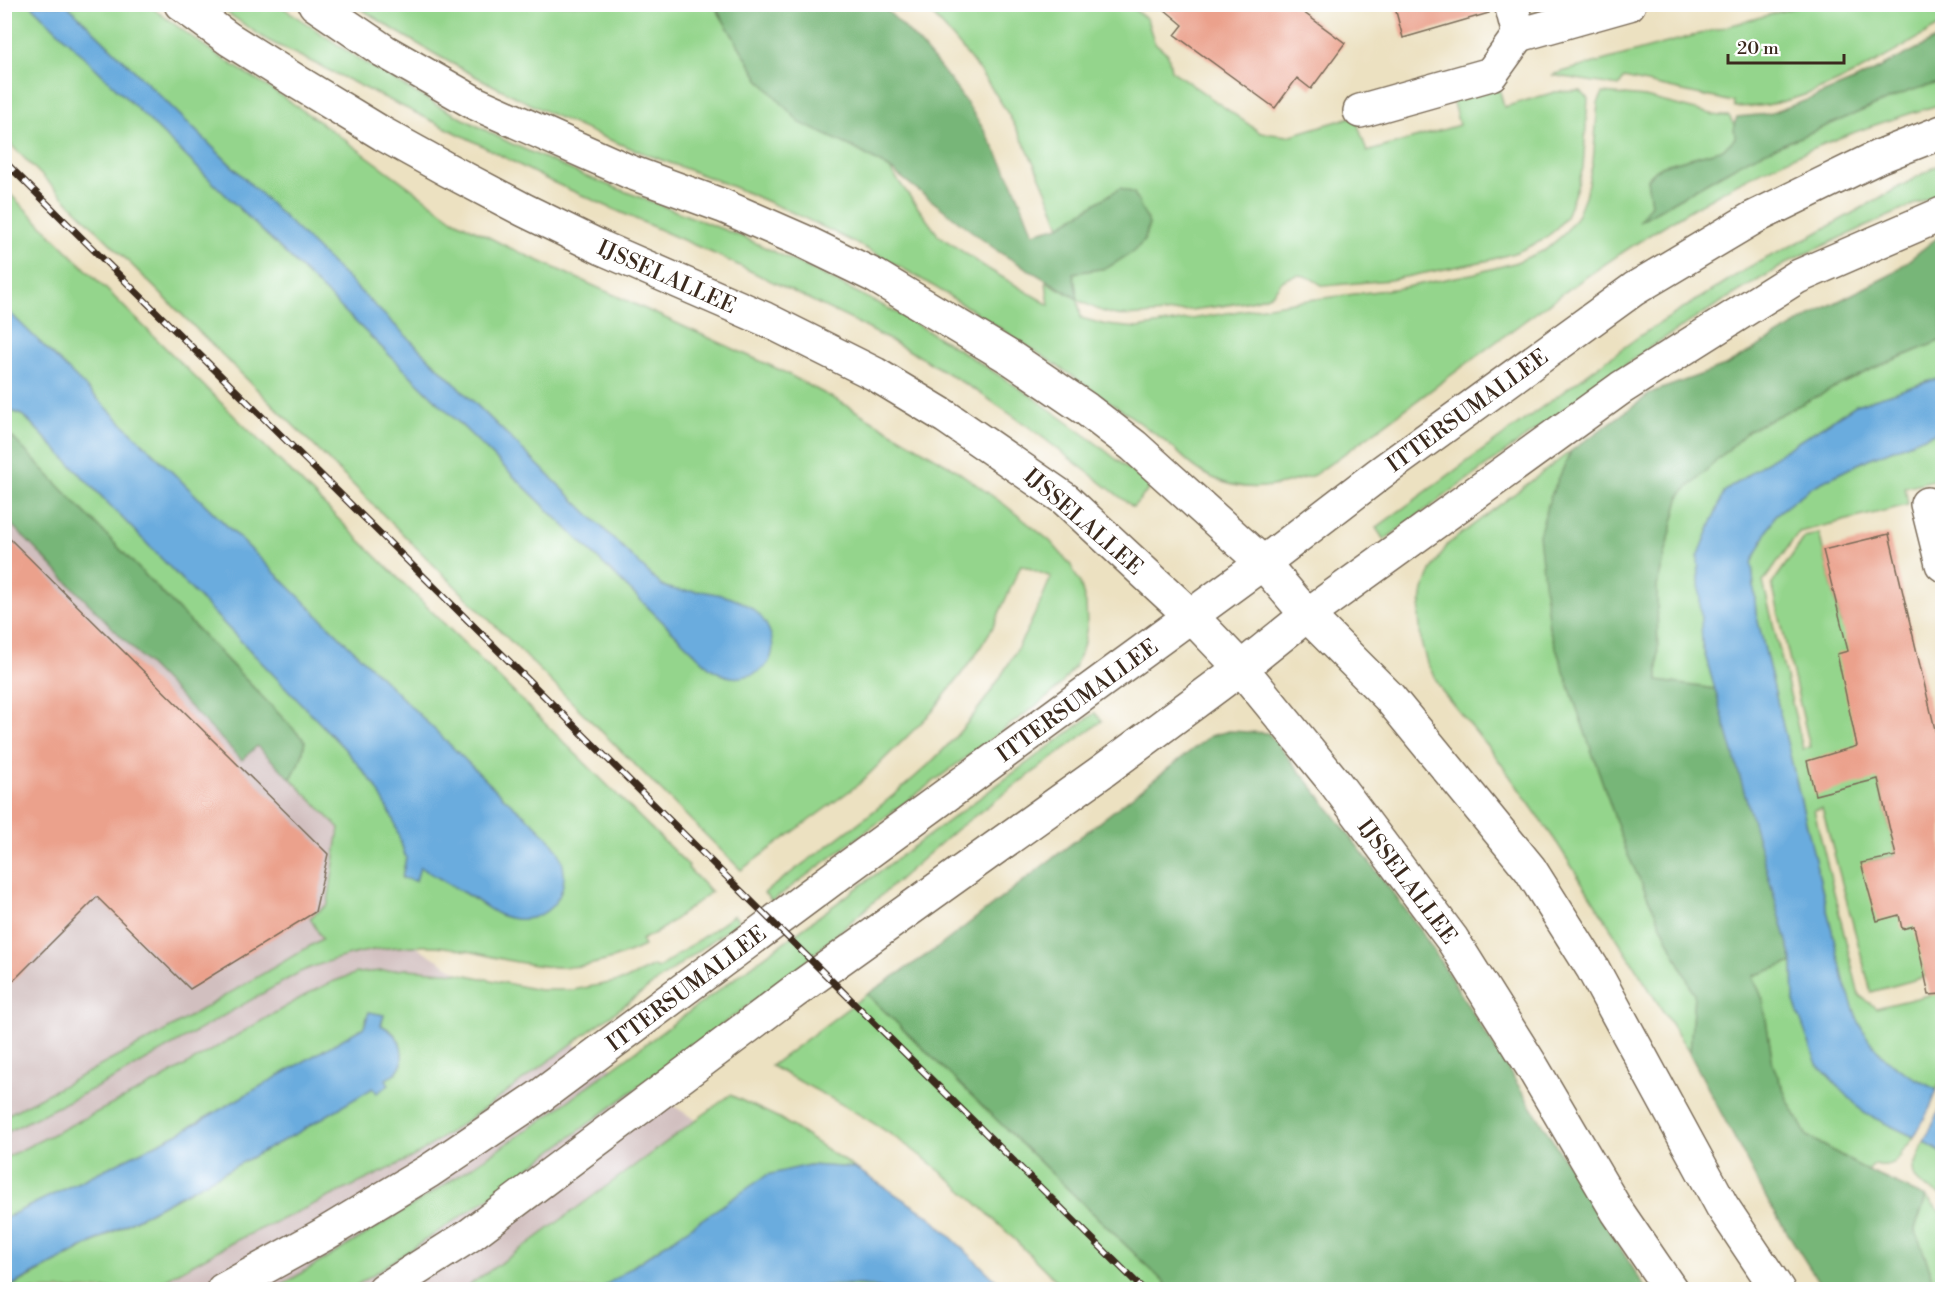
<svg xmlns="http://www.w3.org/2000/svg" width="1947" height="1294" font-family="'Libre Bodoni',serif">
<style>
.industrial{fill:#d1bfbf}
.green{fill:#94d58c;stroke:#688055;stroke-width:1.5}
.forest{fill:#77b678;stroke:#59704b;stroke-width:1.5}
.water{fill:#6aacde;stroke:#526b7e;stroke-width:1.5}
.building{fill:#eba18c}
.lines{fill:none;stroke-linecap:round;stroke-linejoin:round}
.minor-casing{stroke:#796a57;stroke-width:36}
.tertiary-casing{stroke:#796a57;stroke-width:36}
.secondary-casing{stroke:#796a57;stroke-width:36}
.primary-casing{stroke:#796a57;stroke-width:36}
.minor{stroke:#fff;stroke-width:33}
.tertiary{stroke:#fff;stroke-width:33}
.secondary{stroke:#fff;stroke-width:33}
.primary{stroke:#fff;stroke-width:33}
.rail-casing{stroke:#3b2a1e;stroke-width:7}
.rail{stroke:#fff;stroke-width:4.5;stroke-dasharray:14;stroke-linecap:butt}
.labels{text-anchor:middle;stroke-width:6;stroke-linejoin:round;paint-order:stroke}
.street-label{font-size:22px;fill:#3b2a1e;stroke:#fff}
</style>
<rect width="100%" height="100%" fill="#fff"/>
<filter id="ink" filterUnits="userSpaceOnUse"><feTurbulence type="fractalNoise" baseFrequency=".0167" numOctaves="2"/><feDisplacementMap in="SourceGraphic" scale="12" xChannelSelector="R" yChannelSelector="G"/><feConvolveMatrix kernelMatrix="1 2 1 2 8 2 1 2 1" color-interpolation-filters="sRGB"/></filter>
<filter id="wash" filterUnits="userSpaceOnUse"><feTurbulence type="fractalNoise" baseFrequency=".008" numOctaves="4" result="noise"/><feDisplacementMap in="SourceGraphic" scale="24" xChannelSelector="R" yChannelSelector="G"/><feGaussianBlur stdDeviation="1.35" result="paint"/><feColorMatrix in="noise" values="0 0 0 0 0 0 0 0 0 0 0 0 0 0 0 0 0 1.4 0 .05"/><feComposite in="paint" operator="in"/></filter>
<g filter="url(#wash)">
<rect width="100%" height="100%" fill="#ece1c1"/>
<polygon class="industrial" points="4,498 360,825 367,916 882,1235 942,1289 5,1289"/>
<g class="green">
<path d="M4,5H31L710,668L684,592L671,590L661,585L67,5H148L217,55L288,100L341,137L453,219L508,247L780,370L844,404L953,468L1005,505L1050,541L1070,564L1080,583L1086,604L1087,626L1083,647L1075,666L1063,682L1049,696L772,901L764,893C818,852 876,813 926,767C983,714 1023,648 1051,577L1021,565L993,627L975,656L932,712L859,784L741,870L5,139Z"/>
<polygon points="216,5 279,5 365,63 437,105 510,143 585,176 743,237 823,275 901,315 966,354 1030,395 1092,440 1151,487 1133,507 1029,427 975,390 919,356 854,321 719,256 550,181 471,140 267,40"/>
<path d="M355,5H714L759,79L854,148L889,168L938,235L990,270L1049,305L1046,282L1078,299L1073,273L1107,268L1144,241L1149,224L1134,193L1121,188L1060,226C1026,135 991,75 923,5H1128L1147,19L1154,42L1168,54L1171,70L1261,133L1288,136L1355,116L1367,152L1459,125L1452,99L1498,84L1504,107L1555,92L1581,91L1588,99L1583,168L1577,187L1566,217L1554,231L1541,241L1517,252L1490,260L1390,280L1323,286C1314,280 1305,273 1294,276C1277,280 1279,289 1270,295C1254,304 1135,318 1116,315C1101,313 1091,306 1078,300L1081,318L1106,325L1138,328L1293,302L1401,288L1476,273L1514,263L1545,250L1564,234L1577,216L1585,196L1593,162L1598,103L1603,93L1645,97L1719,116H1729L1734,125L1735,138L1724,149L1661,166L1647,179L1651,204L1641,220L1750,158L1909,91L1942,82V104C1872,124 1801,150 1736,184C1585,265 1454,378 1314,475C1280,486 1248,495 1213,478C1194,470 1181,454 1166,442C1157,435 1148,429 1139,422C1083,382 1025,344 967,307C897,262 820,223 743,191C695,171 644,155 596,134C512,98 431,55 355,5Z"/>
<path d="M1804,5H1942V24C1890,55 1828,94 1767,105C1757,107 1745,106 1735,107L1733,102L1624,78L1619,86L1551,75Z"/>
<polygon points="1942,163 1942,192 1794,259 1723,301 1650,347 1384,540 1376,528 1641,335 1751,266 1815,234"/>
<path d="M5,189L689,866L688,868L711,892L659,931L641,940L644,946C588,973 553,971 493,957C473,952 454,947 434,946C387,944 343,954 300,972L115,1078L5,1133V1116L153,1038L322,939L310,918L328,904L339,828L291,779L302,756L305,741L11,436L5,433V408L24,416L344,748L375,785L393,819L406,858L402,878L420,866L500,915L560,856L553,843L502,796L5,308Z"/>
<polygon points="1942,340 1942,377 1856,405 1763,464 1724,492 1702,644 1715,689 1658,682 1657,586 1680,495 1749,430 1874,368"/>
<path d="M1942,430V478L1905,487L1908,505L1799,532L1763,582L1803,749L1810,747L1772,584L1805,537L1819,533L1841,623L1860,618L1879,783L1896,855L1868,862L1932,922L1941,960L1923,965L1925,977L1871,992L1822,808L1814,810L1859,995L1876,1008L1942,992V1074L1937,1090C1914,1078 1888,1066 1872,1044C1859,1028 1852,1004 1845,985L1756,613L1752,563L1775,515L1812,487L1868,459Z"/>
<polygon points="1571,451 1550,498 1549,628 1627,853 1694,994 1690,1054 1557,843 1497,758 1442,691 1427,663 1421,642 1419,616 1423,590 1432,569 1448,544"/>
<path d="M1095,713L1102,721L957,829L797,969L483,1202L351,1289L273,1290C366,1236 456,1179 545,1118Z"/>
<path d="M734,915L739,921L485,1108L418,1154L391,1168L235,1241L148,1289L5,1290L299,1132L374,1087L389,1085L385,1079L395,1074L402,1064C403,1044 399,1034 381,1025L384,1015L369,1012L364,1027L181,1132L5,1218V1158L157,1082L309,993L332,982L357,973L407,969L457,973L539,990H573L625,980L654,966L657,969Z"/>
<path d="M1793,962L1794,1002L1864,1113L1914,1137L1900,1155L1901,1156C1893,1165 1885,1167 1874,1164L1868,1171L1807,1136L1788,1101L1773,1065L1763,1000L1753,976Z"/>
<path d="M867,994L1171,1289H1065C1016,1242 969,1191 913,1150C869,1117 819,1092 771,1066Z"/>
<polygon points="730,1095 779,1118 855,1168 809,1165 661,1247 600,1289 462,1290 528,1244"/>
<path d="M1924,1142L1942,1153V1195C1927,1188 1909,1183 1914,1163H1916Z"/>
<polygon points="1926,1197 1942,1213 1942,1289 1933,1289 1930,1270 1915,1229"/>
<polygon points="845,1285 878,1286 888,1289 808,1290 815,1286"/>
</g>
<g class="forest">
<path d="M714,5H881C936,55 977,110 1010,178C1019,195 1025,215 1033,233L1060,226L1120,188L1134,193L1149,224L1144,241L1133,252L1107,268L1073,273L1078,299L999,252L889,168L854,148L800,123L759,79Z"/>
<polygon points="1942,36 1942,82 1909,91 1750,158 1639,221 1651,204 1647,179 1661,166 1724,149 1735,138 1734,125 1737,117 1769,114 1807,100 1856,80"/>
<polygon points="1942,234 1942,340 1874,368 1749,430 1680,495 1657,586 1658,681 1715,689 1793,962 1753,976 1763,1000 1773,1065 1788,1101 1807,1136 1868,1171 1926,1197 1915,1229 1930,1270 1933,1289 1823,1289 1770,1205 1690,1054 1694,994 1627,853 1549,628 1539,535 1550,498 1571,451 1653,392 1725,366 1819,311 1890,275"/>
<polygon points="5,433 11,436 305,741 302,756 291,779 257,746 242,760 5,518"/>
<polygon points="1229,731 1268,733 1318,794 1420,929 1646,1289 1171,1289 867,994 936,949 1210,736"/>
</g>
<g class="water">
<path d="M31,5H67L661,585C676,593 689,590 706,592C720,594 738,599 750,607C775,624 785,665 750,675C744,677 737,678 731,677C724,676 717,672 710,668Z"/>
<path d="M5,308L502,796C518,810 552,836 560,855C576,896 541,932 500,915C491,911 483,905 476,900C457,889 439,878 420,867L416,881L402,878L406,858L393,819L375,785L344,748L24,416L5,408Z"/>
<path d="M1942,377V430L1868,459L1812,487L1775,515L1752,563L1756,613L1845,985C1852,1004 1859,1028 1872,1044C1888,1066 1914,1078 1937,1090L1931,1106L1914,1137L1864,1113L1817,1064L1794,1002L1793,962L1702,644L1698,557L1724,492L1763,464L1856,405Z"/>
<path d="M369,1012L384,1015L381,1025C399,1035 403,1044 402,1064L395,1074L386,1079L389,1085L377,1093L373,1088L299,1132L5,1289V1218L181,1132L364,1027Z"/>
<polygon points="1942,1106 1942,1153 1924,1142"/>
<path d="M809,1165L855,1168L929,1216L1005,1289L888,1290C870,1283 825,1282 808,1290L600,1289L767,1175Z"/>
</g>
<g id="blocks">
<g class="building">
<polygon points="1158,4 1292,4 1345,43 1311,89 1297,78 1275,108 1175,35 1183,25"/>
<polygon points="1394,4 1487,4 1489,13 1403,38"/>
<polygon points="4,533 328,854 315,912 190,989 97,897 4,990"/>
<polygon points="1889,534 1942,759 1942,994 1929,995 1914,926 1902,929 1899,915 1877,921 1861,863 1896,856 1878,779 1815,795 1807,761 1857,746 1837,654 1848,651 1823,550"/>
</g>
</g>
</g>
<g filter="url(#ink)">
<use href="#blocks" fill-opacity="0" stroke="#796a57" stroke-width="1.5"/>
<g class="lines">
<g class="minor-casing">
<g id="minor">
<polyline points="1511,4 1519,35"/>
<polyline points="1519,35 1629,4"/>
<polyline points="1360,111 1491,74 1519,35"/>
<polyline points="1927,504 1942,564"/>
</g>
</g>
<g class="tertiary-casing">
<g id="tertiary">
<polyline points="1263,563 1379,474 1634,289 1753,218 1878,157 1942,132"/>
<polyline points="1307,615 1621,388 1797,277 1942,214"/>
</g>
</g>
<g class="secondary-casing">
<g id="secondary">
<polyline points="223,1290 323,1235 429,1171 539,1097 844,870 1263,563"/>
<polyline points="384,1290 470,1235 795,991 1104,770 1241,668 1307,615"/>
</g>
</g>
<g class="primary-casing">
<g id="primary">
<polyline points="181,4 229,39 299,83 383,134 448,170 524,210 602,248 765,319 875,374 946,417 1065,499 1191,616 1241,668 1336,784 1452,939 1533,1068 1617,1211 1671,1290"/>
<polyline points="315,4 384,51 475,103 630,172 723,206 803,241 875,276 1011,358 1086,409 1134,446 1263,563 1307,615 1389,697 1530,869 1593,969 1722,1206 1778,1290"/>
</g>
</g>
<use href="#minor" class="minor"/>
<use href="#tertiary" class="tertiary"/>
<use href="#secondary" class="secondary"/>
<use href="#primary" class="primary"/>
<g class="rail-casing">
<polyline id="rail" points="4,161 1144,1290"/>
</g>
<use href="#rail" class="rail"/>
</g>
</g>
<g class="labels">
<g class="street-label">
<text transform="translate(667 276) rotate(24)" y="8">IJSSELALLEE</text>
<text transform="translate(1467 410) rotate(-36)" y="8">ITTERSUMALLEE</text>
<text transform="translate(1084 521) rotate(41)" y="8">IJSSELALLEE</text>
<text transform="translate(1077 700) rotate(-36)" y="8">ITTERSUMALLEE</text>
<text transform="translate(1408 881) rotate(53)" y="8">IJSSELALLEE</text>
<text transform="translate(686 988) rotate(-37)" y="8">ITTERSUMALLEE</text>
</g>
</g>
<rect width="1947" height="1294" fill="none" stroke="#fff" stroke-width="24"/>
<path d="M1728 54v9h116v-9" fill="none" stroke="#3b2a1e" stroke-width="3"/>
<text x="1737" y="54" font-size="18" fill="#3b2a1e" stroke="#ffffff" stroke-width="4.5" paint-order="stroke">20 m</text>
</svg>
